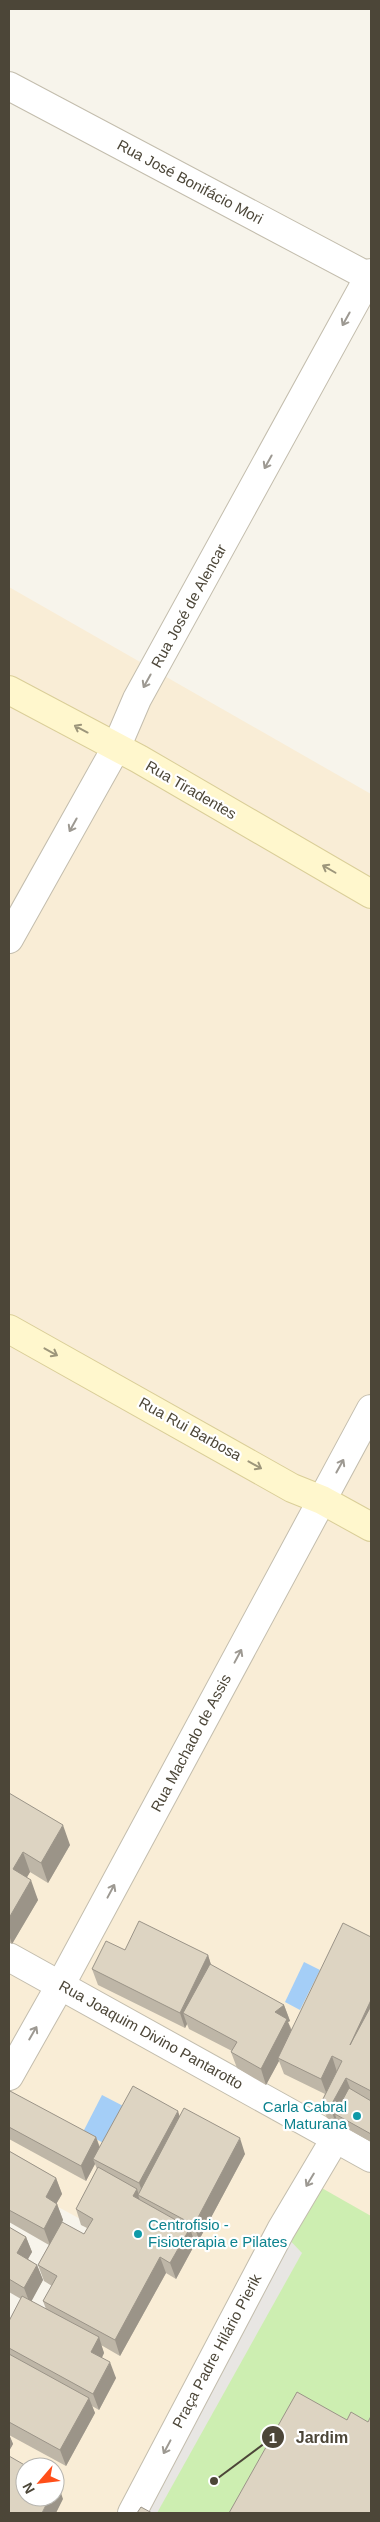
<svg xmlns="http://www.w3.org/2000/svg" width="380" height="2522" font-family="Arial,sans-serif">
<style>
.commercial{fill:#f9edd6;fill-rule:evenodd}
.green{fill:#cdeeb1}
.parking{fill:#e8e6e3}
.water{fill:#a4cef7}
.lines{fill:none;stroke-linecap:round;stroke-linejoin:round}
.street-casing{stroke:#c3bdad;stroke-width:30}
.secondary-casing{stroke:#dace98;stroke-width:30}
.street{stroke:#fff;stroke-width:28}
.secondary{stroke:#fff7cd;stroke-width:28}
.wall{fill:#beb6a7}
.shaded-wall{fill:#9b9488}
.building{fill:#ddd4c2;stroke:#9b9488}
.oneway{stroke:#9d9992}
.oneway2{stroke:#9d967b}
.culture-dot{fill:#0f9aa8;stroke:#fff;stroke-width:2}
.labels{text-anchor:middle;stroke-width:4.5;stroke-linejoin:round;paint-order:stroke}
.street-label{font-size:15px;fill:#4c4638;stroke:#fff}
.culture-label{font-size:15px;fill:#0d838f;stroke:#fff;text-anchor:end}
.leader{fill:none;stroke:#4c4638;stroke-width:2}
.callout-dot{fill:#4c4638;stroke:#fff;stroke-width:2}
.mark-label{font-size:15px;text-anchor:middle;font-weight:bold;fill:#fff}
.callout-label{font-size:16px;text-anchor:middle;font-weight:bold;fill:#4c4638;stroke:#fff;stroke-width:4.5;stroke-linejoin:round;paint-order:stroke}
</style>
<rect width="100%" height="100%" fill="#f7f4eb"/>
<path class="commercial" d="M9,587L371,794V2513H9V2414L104,2232L9,2180ZM25,2467H55V2497H25Z"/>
<polygon class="green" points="313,2183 371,2216 371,2513 128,2513"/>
<polygon class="parking" points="281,2231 302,2253 157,2513 139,2513"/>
<g class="water">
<polygon points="304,1962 320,1970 300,2010 285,2002"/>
<polygon points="102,2095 129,2109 109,2146 83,2132"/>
</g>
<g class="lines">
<g class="street-casing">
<g id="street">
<polyline points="9,86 371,278"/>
<polyline points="9,939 116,748 137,699 371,273"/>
<polyline points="9,1957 371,2158"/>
<polyline points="9,2076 61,1984 371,1409"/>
<polyline points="132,2513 281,2230 335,2139"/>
</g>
</g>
<g class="secondary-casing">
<g id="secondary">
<polyline points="9,690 139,759 371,894"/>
<polyline points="9,1329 292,1488 322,1500 371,1527"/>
</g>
</g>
<use href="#street" class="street"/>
<use href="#secondary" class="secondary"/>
</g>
<g class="wall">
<polygon points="9,1793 70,1845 48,1883 30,1872 27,1877 38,1900 12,1944 9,1942"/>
<polygon points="371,1937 371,2142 338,2123 337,2121 336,2123 327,2118 321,2103 325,2094 284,2074 279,2061 266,2085 237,2068 231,2052 232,2051 189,2029 187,2024 185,2028 98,1985 92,1969 125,1950 208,1955 211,1965 284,2005 290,2021 288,2022 292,2030"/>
<polygon points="9,2094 96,2137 100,2147 180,2116 245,2154 199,2240 193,2237 195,2244 176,2279 166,2273 120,2356 101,2345 104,2353 102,2358 116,2378 99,2410 92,2406 95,2413 66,2466 9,2435 13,2444 9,2451 9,2321 21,2299 9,2292 9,2227 26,2237 32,2252 28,2259 37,2265 43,2280 31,2301 46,2309 43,2301 52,2286 44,2281 38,2265 49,2245 9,2222 9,2151 56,2178 62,2194 56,2204 57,2204 63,2220 60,2226 84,2234 87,2228 81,2225 76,2209 97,2169 95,2164 86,2181 9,2139"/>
</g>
<g class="shaded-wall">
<polygon points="63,1825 70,1845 48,1883 41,1863"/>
<polygon points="23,1852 30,1872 20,1889 13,1869"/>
<polygon points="31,1880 38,1900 12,1944 9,1935 9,1918"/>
<polygon points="208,1955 213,1971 183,2013 187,2024 185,2028 180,2013"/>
<polygon points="371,2000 371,2028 350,2045"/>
<polygon points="284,2005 290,2021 288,2022 293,2035 278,2058 279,2061 266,2085 261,2069 275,2012"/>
<polygon points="332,2056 337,2072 327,2095 321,2079"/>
<polygon points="346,2078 352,2093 335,2114 337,2121 336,2123 330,2107"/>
<polygon points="178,2111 183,2127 145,2199 139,2183"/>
<polygon points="96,2137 101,2152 93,2159 95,2164 86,2181 81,2166"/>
<polygon points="240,2138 245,2154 199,2240 194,2225"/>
<polygon points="56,2178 62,2194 51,2213 46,2197"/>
<polygon points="137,2189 139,2195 138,2195 142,2206 133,2196"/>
<polygon points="57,2204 63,2220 50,2245 44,2229"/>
<polygon points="190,2228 195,2244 176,2279 170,2263"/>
<polygon points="26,2237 32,2252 22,2269 17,2253"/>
<polygon points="160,2257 166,2273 120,2356 115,2340"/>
<polygon points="37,2265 43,2280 30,2304 24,2288"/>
<polygon points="99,2337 104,2353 97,2367 91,2352"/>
<polygon points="110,2362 116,2378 99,2410 93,2394"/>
<polygon points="89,2398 95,2413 66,2466 60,2450"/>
<polygon points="9,2434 13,2444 9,2451"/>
<polygon points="58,2484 63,2499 56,2513 42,2513 50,2497 55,2497 55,2488"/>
</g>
<g class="building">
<polygon points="9,1793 63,1825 41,1863 23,1852 13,1869 31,1880 9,1918"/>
<polygon points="139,1921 208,1955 180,2013 92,1969 106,1941 125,1950"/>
<polygon points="343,1923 371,1937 371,2000 350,2045 371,2006 371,2091 346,2078 330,2107 321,2103 342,2061 332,2056 321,2079 278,2058"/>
<polygon points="210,1964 284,2005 275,2012 287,2019 261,2069 231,2052 237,2042 183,2013"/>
<polygon points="133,2086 178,2111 139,2183 93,2159"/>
<polygon points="349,2088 371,2101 371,2134 335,2114"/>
<polygon points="10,2091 96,2137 81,2166 9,2127 9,2094"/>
<polygon points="184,2108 240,2138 194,2225 138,2195"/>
<polygon points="9,2151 56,2178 46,2197 57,2204 44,2229 9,2210"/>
<polygon points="98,2167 137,2189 133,2196 190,2228 170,2263 160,2257 115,2340 43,2301 57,2276 38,2265 62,2222 84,2234 93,2219 76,2209"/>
<polygon points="9,2227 26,2237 17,2253 37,2265 24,2288 9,2279"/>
<polygon points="22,2296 99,2337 91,2352 110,2362 93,2394 9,2348 9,2321"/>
<polygon points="9,2354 89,2398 60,2450 9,2422"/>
<polygon points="297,2392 347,2420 351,2412 368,2422 371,2416 371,2513 229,2513"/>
<polygon points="9,2456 28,2467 25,2467 25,2497 50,2497 42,2513 9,2513"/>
<polygon points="55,2482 58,2484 55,2488"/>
<polygon points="141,2507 152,2513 137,2513"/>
</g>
<defs><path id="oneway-shaft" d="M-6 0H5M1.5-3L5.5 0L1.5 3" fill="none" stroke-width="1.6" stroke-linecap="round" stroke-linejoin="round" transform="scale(1.25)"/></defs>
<g class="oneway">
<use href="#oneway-shaft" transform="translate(346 319) rotate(119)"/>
<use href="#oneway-shaft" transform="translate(268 462) rotate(119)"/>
<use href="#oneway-shaft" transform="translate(147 681) rotate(119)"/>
<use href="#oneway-shaft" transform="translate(73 825) rotate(119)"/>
<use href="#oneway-shaft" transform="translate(340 1466) rotate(-61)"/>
<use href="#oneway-shaft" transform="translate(238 1656) rotate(-62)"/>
<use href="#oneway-shaft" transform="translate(111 1891) rotate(-62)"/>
<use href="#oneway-shaft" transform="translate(33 2033) rotate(-60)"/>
<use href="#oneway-shaft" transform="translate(310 2180) rotate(121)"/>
<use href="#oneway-shaft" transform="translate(167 2447) rotate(118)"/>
</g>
<g class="oneway2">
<use href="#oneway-shaft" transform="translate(81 729) rotate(-152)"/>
<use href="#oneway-shaft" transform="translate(329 869) rotate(-150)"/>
<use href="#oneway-shaft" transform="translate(51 1352) rotate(29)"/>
<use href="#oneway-shaft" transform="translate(255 1465) rotate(29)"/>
</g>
<g class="culture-dot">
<circle cx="357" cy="2116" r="5"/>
<circle cx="138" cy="2234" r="5"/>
</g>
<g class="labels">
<g class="street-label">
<text transform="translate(190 182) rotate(28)" y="5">Rua José Bonifácio Mori</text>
<text transform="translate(189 606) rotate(-61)" y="5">Rua José de Alencar</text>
<text transform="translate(191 790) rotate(30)" y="5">Rua Tiradentes</text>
<text transform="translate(190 1429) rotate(29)" y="5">Rua Rui Barbosa</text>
<text transform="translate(191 1743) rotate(-62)" y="5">Rua Machado de Assis</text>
<text transform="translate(151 2035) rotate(29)" y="5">Rua Joaquim Divino Pantarotto</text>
<text transform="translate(217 2351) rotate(-62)" y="5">Praça Padre Hilário Pierik</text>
</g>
<g class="culture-label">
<text x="347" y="2112">Carla Cabral<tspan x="347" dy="17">Maturana</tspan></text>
<text x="148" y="2230" text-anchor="start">Centrofisio -<tspan x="148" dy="17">Fisioterapia e Pilates</tspan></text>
</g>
</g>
<path class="leader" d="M214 2481L273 2437"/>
<g class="callout-dot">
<circle cx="214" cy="2481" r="5"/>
<circle cx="273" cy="2437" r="12"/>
</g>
<g class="mark-label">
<text x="273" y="2443">1</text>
</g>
<g class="callout-label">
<text x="322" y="2443">Jardim</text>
</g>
<rect width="380" height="2522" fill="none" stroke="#4c4638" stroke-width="20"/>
<g transform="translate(40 2482) rotate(242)"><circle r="24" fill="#ffffff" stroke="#b7b5af"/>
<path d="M0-4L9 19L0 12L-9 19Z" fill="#ff4f1a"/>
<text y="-8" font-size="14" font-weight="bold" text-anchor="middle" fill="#4c4638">N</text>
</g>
</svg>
